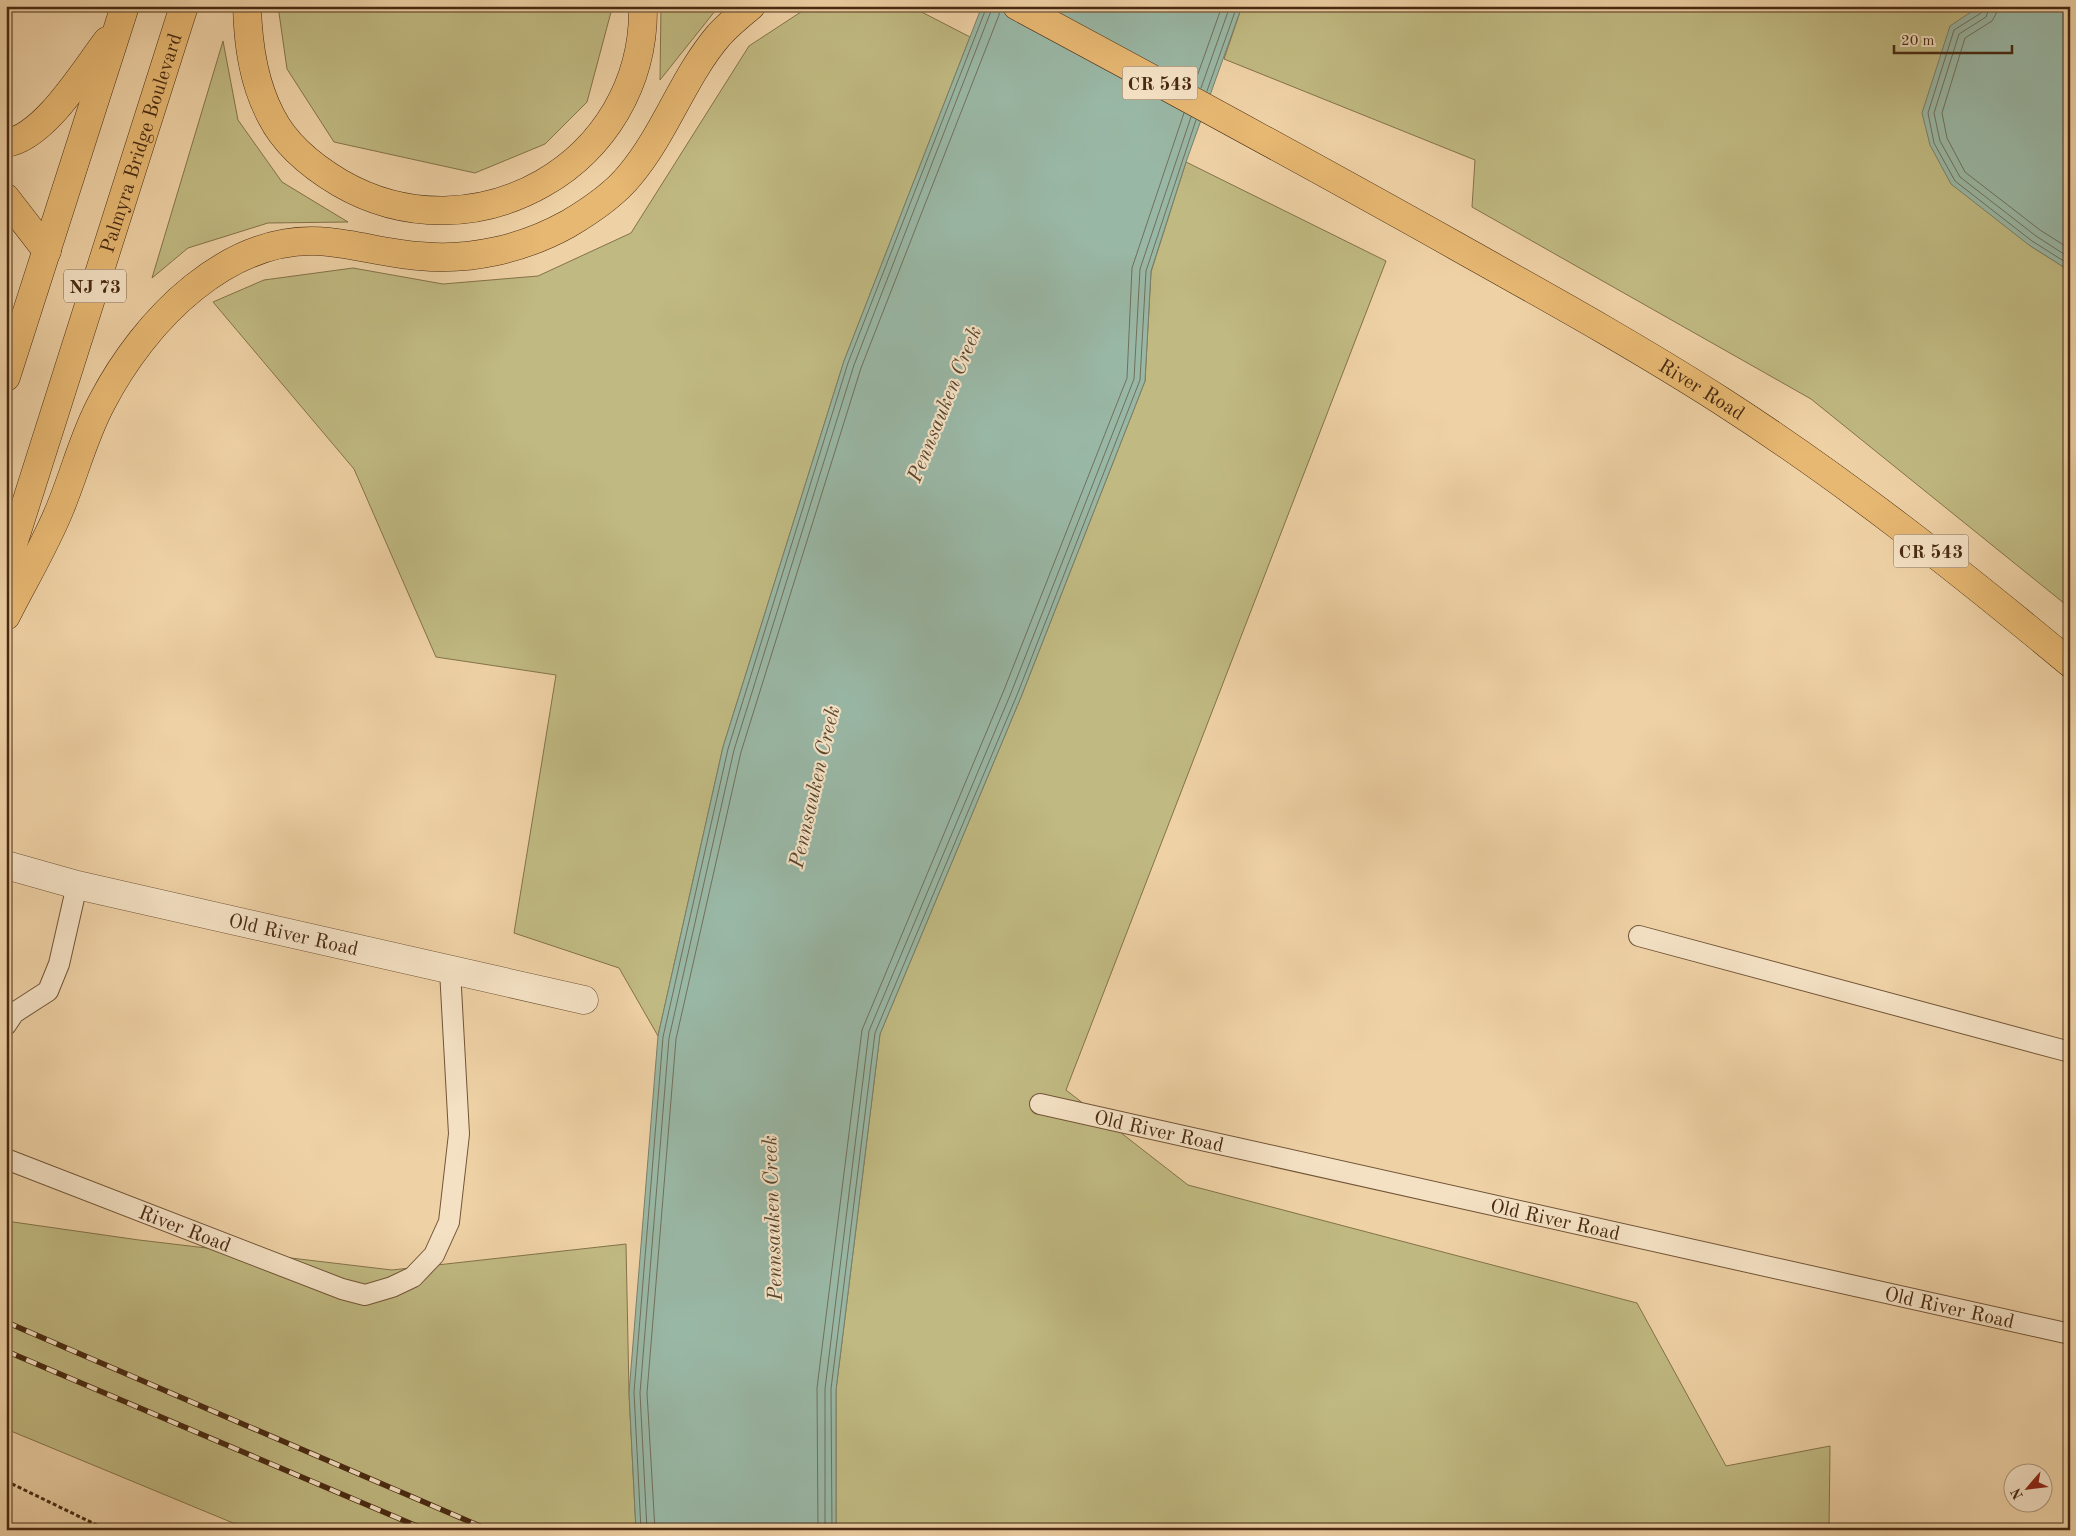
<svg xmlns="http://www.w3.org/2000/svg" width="2076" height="1536" font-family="'Old Standard TT',serif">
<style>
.green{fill:#c0b981;stroke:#847249}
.water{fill:#99b7a5;stroke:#797f6a}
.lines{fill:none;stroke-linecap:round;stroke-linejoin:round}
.shore{stroke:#70705b;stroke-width:1}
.service-casing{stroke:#725436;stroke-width:22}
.minor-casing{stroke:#725436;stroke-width:29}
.primary-casing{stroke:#482a11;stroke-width:29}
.trunk-casing{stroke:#482a11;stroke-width:29}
.path{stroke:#482a11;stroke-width:3;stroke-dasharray:4 2.5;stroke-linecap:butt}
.service{stroke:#f4e1c4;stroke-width:20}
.minor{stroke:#f4e1c4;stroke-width:28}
.primary{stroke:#e7b872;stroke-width:28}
.trunk{stroke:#e7b872;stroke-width:28}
.rail-casing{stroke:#482a11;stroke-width:5.5}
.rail{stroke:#f4e1c4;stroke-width:4;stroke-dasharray:11;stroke-linecap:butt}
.labels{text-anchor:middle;stroke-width:4.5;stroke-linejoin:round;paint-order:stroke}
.shield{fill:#f4e1c4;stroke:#7c6147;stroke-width:1}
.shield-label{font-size:19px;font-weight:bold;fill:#482a11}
.street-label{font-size:20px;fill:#482a11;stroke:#f4e1c4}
.water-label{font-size:21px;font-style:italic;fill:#58462f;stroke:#f4e1c4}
</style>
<rect width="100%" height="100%" fill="#eed1a5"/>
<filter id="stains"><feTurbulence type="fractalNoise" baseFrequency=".004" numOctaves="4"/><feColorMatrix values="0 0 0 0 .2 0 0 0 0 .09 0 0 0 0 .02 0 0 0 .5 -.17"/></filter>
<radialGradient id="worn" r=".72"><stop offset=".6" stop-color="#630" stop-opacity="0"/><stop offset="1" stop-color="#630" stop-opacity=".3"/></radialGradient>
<g class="green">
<polygon points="278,6 609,6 611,12 587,102 545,144 475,173 334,142 287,69"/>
<polygon points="661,6 719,6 660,80"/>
<polygon points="810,6 910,6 970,37 844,361 723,747 658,1036 619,968 514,933 556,675 436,657 354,469 213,302 264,280 353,268 443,284 538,276 631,233 749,46"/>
<polygon points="1242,6 1986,6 1974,10 2029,245 2070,271 2070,608 1811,399 1472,207 1475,160 1224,59"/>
<polygon points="223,41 238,120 282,182 348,222 268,223 188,248 152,278"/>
<polygon points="1186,162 1386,261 1066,1090 1188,1185 1637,1303 1726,1466 1830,1446 1829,1530 836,1530 836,1390 880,1034 1021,697 1145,381 1151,272"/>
<polygon points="6,1221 139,1240 392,1270 626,1244 629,1393 636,1530 250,1530 6,1429"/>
</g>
<g class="water">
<polygon points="982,6 1242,6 1186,162 1151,271 1145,381 1021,697 880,1034 836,1390 836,1530 636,1530 629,1393 658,1036 723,747 844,361"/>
<polygon points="1986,6 2070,6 2070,271 2029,245 1951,184 1930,145 1922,113 1950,26 1974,10"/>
</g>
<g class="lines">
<g class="shore">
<polyline points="1984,6 1981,13 1954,30 1928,113 1934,143 1955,181 2032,241 2070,265"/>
<polyline points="1990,6 1986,17 1959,34 1934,113 1940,141 1960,177 2036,236 2070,258"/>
<polyline points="1997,6 1996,14 1992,21 1965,38 1942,113 1947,138 1965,172 2040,230 2070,249"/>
<polyline points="1194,85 1222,6"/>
<polyline points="1201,88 1230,6"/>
<polyline points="1207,91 1237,6"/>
<polyline points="641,1530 634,1392 663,1037 728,749 848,363 987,6"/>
<polyline points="647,1530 640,1393 669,1038 734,750 854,365 993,6"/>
<polyline points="655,1530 647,1393 676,1039 741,752 861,368 999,15 1000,6"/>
<polyline points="818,1530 817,1388 862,1030 1004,690 1127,378 1132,268 1184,113"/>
<polyline points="825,1530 825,1389 869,1031 1011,693 1134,379 1140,269 1191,117"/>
<polyline points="832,1530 831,1389 875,1033 1017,695 1140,380 1146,271 1196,120"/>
</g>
<g class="service-casing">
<g id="service">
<polyline points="1639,936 2070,1052"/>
<polyline points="6,1025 14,1013 48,991 59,964 77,885"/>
<path id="s1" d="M1040,1104L2070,1334"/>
<path id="s2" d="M6,1159L342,1289L365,1295L392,1287L413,1277L434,1255L449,1222L459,1134L450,970"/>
</g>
</g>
<g class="minor-casing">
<g id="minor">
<path id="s3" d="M6,865L77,885L584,1000"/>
</g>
</g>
<g class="primary-casing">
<g id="primary">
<path id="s4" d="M1017,6C1164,85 1310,164 1456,246C1545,296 1634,345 1720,400C1843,479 1958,570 2070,663"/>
</g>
</g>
<g class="trunk-casing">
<g id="trunk">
<path d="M247,6C248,44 253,82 271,116C285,144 313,167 340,183C475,261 646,164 643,6"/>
<path d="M6,143C44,138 84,71 107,41"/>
<polyline points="6,198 47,251"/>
<polyline points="6,377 125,6"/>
<path id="s5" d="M6,566L184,6"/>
<path d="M6,616C24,580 46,544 61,506C75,472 84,435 102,402C144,321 229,231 329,242C359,245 389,254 419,256C470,261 523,249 568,224C590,211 614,195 630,175C666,132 683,77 719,35C729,24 740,15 751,6"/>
</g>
</g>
<polyline class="path" points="6,1481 107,1530"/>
<use href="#service" class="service"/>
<use href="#minor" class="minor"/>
<use href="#primary" class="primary"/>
<use href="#trunk" class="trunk"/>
<g class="rail-casing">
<g id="rail">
<polyline points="6,1322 489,1530"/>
<polyline points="6,1351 426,1530"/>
</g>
</g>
<use href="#rail" class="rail"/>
</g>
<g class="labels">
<g class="shield">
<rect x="1122.5" y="66.5" width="75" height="33" rx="4"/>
<rect x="64" y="269.5" width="62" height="33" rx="4"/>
<rect x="1893.5" y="534.5" width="75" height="33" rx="4"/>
</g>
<g class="shield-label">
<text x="1160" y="90">CR 543</text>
<text x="95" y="293">NJ 73</text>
<text x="1931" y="558">CR 543</text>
</g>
<g class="street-label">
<text dy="7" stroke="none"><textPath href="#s5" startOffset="444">Palmyra Bridge Boulevard</textPath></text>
<text dy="7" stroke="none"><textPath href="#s4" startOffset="785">River Road</textPath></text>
<text dy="7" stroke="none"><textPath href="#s3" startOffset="296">Old River Road</textPath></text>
<text dy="7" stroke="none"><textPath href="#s1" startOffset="122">Old River Road</textPath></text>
<text dy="7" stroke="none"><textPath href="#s1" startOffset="528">Old River Road</textPath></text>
<text dy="7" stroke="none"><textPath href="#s2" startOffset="192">River Road</textPath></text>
<text dy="7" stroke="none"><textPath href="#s1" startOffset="932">Old River Road</textPath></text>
</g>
<g class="water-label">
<text transform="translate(944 404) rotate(-68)" y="7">Pennsauken Creek</text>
<text transform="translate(814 787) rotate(-77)" y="7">Pennsauken Creek</text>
<text transform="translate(772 1218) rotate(-92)" y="7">Pennsauken Creek</text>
</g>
</g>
<rect width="2076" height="1536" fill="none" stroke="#eed1a5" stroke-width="25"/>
<rect x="8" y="8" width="2061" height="1521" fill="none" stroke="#482a11" stroke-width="2.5"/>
<rect x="12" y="12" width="2051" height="1511" fill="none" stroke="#482a11"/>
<g transform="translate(2028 1488) rotate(242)"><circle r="24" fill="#f4e1c4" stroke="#af987c"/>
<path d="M0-4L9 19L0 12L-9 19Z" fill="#8f2418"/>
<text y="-8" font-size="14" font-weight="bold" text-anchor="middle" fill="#482a11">N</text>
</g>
<path d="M1894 45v8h118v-8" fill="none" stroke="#482a11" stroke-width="2.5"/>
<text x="1901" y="45" font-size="15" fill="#482a11" stroke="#f4e1c4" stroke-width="4" paint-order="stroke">20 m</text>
<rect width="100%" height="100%" filter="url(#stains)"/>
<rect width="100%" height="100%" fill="url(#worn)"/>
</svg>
